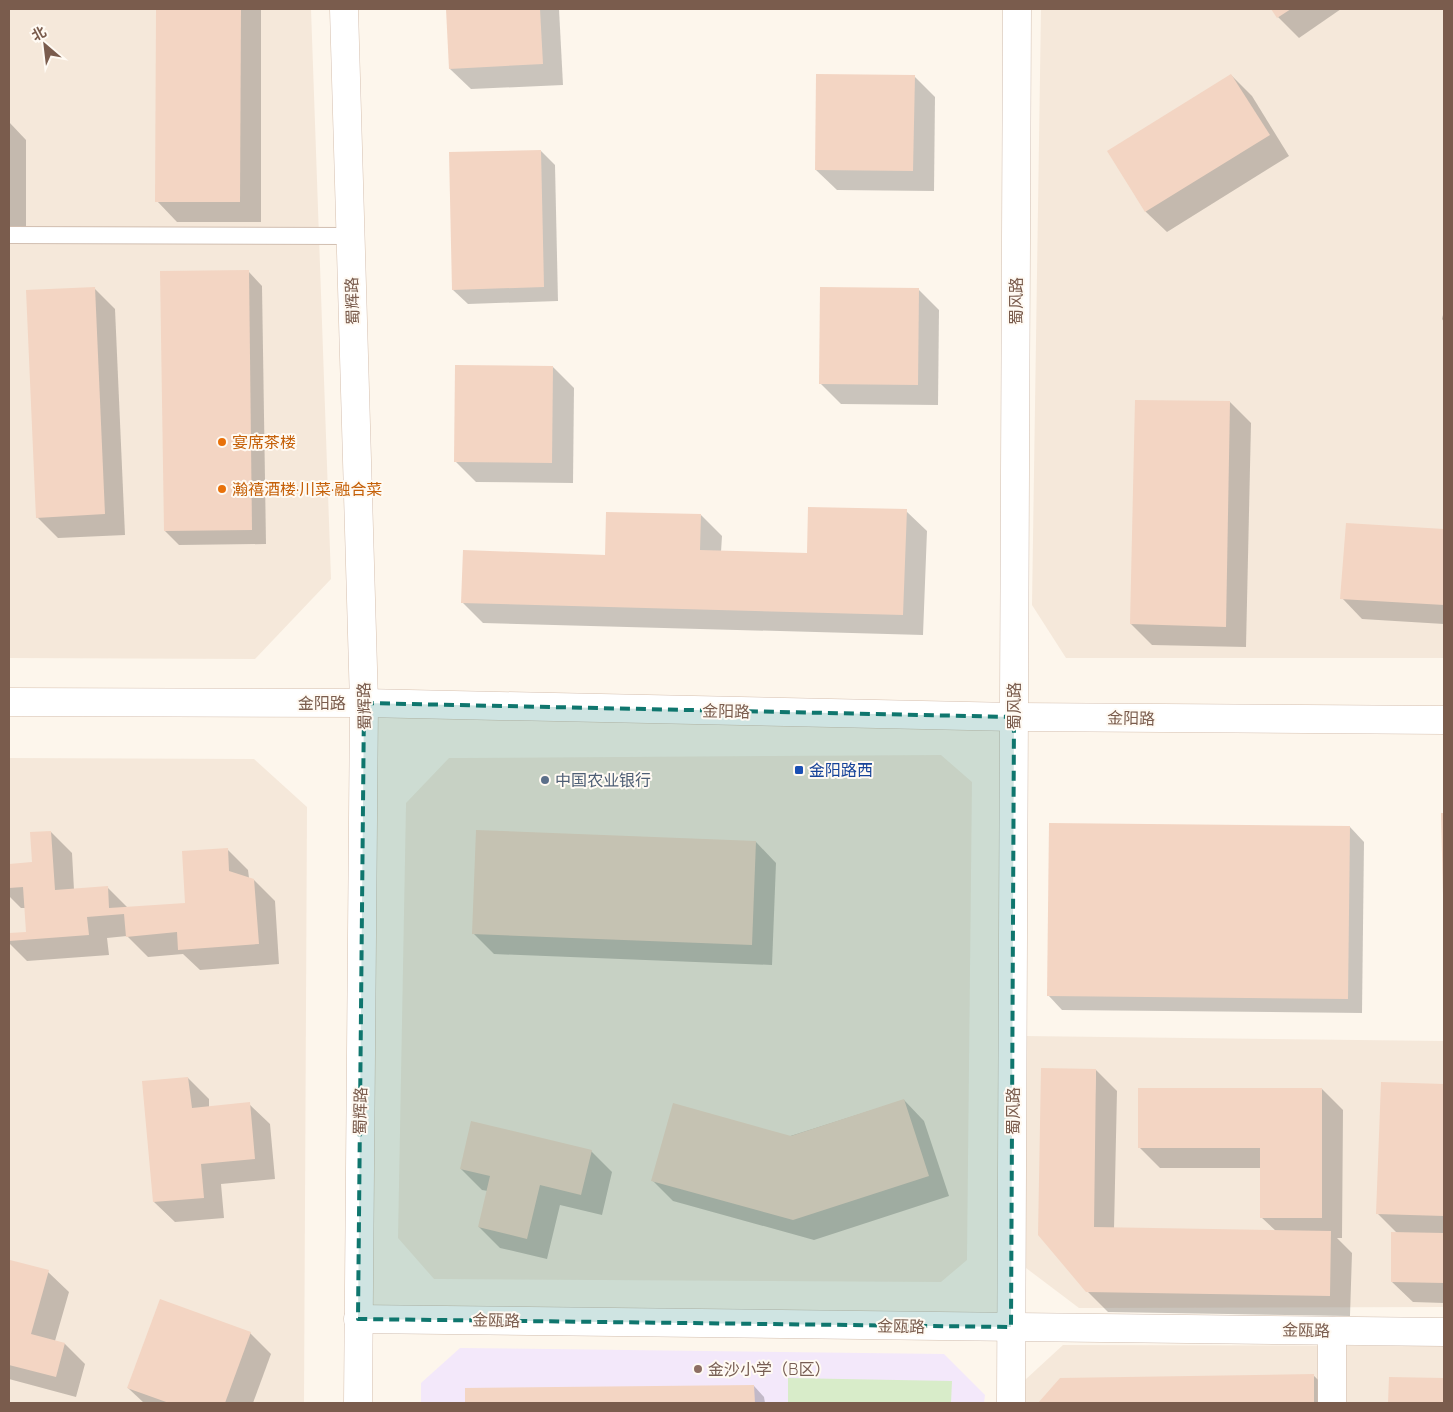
<svg xmlns="http://www.w3.org/2000/svg" width="1453" height="1412" font-family="Quicksand,'Noto Sans SC',sans-serif">
<style>
.residential{fill:#f5e8da}
.education{fill:#f3e8fa}
.green{fill:#d8ecc9}
.shadow{fill:#0003}
.building{fill:#f3d5c3}
.lines{fill:none;stroke-linecap:round;stroke-linejoin:round}
.lane-casing{stroke:#d1beb0;stroke-width:18}
.street-casing{stroke:#d1beb0;stroke-width:29}
.secondary-casing{stroke:#d6c0b0;stroke-width:29}
.lane{stroke:#fff;stroke-width:16}
.street{stroke:#fff;stroke-width:28}
.secondary{stroke:#fff;stroke-width:28}
.marked{fill:#0f766e;fill-opacity:0.2;stroke:#0f766e;stroke-width:4;stroke-dasharray:10 6;stroke-linejoin:round}
.food-dot{fill:#e8710a;stroke:#fffaf3;stroke-width:2}
.transit-dot{fill:#1a4fb4;stroke:#fffaf3;stroke-width:2}
.service-dot{fill:#5c6f8a;stroke:#fffaf3;stroke-width:2}
.education-dot{fill:#8d6e63;stroke:#fffaf3;stroke-width:2}
.labels{text-anchor:middle;stroke-width:4;stroke-linejoin:round;paint-order:stroke}
.street-label{font-size:16px;fill:#7a5c4d;stroke:#fffaf3}
.food-label{font-size:16px;fill:#c56008;stroke:#fffaf3;text-anchor:start}
.transit-label{font-size:16px;fill:#164399;stroke:#fffaf3;text-anchor:start}
.service-label{font-size:16px;fill:#4e5e75;stroke:#fffaf3;text-anchor:start}
.education-label{font-size:16px;fill:#785e54;stroke:#fffaf3;text-anchor:start}
</style>
<rect width="100%" height="100%" fill="#fdf6ec"/>
<g class="residential">
<polygon points="9,9 311,9 331,579 255,659 9,658"/>
<polygon points="1041,9 1444,9 1444,658 1066,658 1032,605"/>
<polygon points="941,755 972,782 967,1260 941,1282 434,1279 398,1238 406,803 449,758"/>
<polygon points="9,758 254,759 307,807 304,1403 9,1403"/>
<polygon points="1024,1036 1444,1041 1444,1307 1079,1308 1026,1268"/>
<polygon points="1063,1345 1444,1346 1444,1403 1025,1403 1025,1380"/>
</g>
<polygon class="education" points="460,1348 944,1354 985,1395 984,1403 421,1403 421,1383"/>
<polygon class="green" points="788,1378 952,1381 951,1403 788,1403"/>
<g class="shadow">
<polygon points="157,9 261,9 261,222 177,222 157,201"/>
<polygon points="448,9 559,9 563,85 471,89 450,69"/>
<polygon points="1272,9 1341,9 1299,38 1278,17"/>
<polygon points="1231,75 1252,96 1289,156 1167,232 1146,212 1109,152"/>
<polygon points="914,76 935,97 934,191 837,190 816,170"/>
<polygon points="9,122 26,140 26,241 9,241"/>
<polygon points="541,151 555,165 558,301 468,304 453,290"/>
<polygon points="248,271 262,286 266,544 179,545 165,531"/>
<polygon points="94,288 115,309 125,535 58,538 37,517"/>
<polygon points="918,289 939,310 938,405 841,404 820,383"/>
<polygon points="1444,311 1444,322 1442,319"/>
<polygon points="553,367 574,388 573,483 476,482 455,461"/>
<polygon points="1230,402 1251,423 1246,647 1152,645 1131,624"/>
<polygon points="906,511 927,531 923,635 483,623 462,602 606,556 701,515 722,536 721,552 808,554"/>
<polygon points="1347,524 1444,530 1444,624 1362,619 1342,598"/>
<polygon points="1442,814 1444,814 1444,911"/>
<polygon points="1350,827 1364,842 1362,1013 1062,1010 1048,995"/>
<polygon points="51,832 72,853 74,890 107,887 128,908 186,904 227,849 248,870 249,878 254,880 275,901 279,964 200,970 183,954 148,957 127,936 107,938 109,955 27,961 9,943 9,935 27,933 25,908 21,908 9,896 9,865 34,863"/>
<polygon points="756,842 776,863 772,965 494,954 473,933"/>
<polygon points="1096,1070 1117,1091 1114,1229 1276,1231 1261,1217 1262,1168 1160,1168 1139,1147 1322,1089 1343,1110 1342,1238 1337,1238 1352,1253 1350,1316 1108,1312 1087,1291"/>
<polygon points="188,1078 209,1099 209,1108 249,1104 270,1124 275,1179 221,1184 224,1218 175,1222 154,1202"/>
<polygon points="1382,1083 1444,1085 1444,1303 1413,1302 1392,1282 1397,1233 1377,1213"/>
<polygon points="904,1100 924,1121 949,1196 814,1240 673,1201 652,1180"/>
<polygon points="591,1151 612,1172 602,1215 560,1205 547,1259 500,1248 479,1227 488,1191 482,1190 461,1169"/>
<polygon points="11,1262 48,1272 69,1292 55,1341 65,1344 85,1364 76,1397 9,1379 9,1271"/>
<polygon points="250,1333 271,1354 253,1403 144,1403 128,1388"/>
<polygon points="1313,1375 1334,1395 1334,1403 1040,1403 1060,1379"/>
<polygon points="1390,1378 1444,1379 1444,1403 1389,1403"/>
<polygon points="754,1386 764,1397 765,1403 467,1403 467,1390"/>
</g>
<g class="building">
<polygon points="156,9 241,9 240,202 155,202"/>
<polygon points="446,9 540,9 543,64 449,69"/>
<polygon points="1271,9 1291,9 1277,18"/>
<polygon points="816,74 915,75 913,171 815,170"/>
<polygon points="1231,74 1270,135 1145,212 1107,151"/>
<polygon points="541,150 544,287 452,290 449,152"/>
<polygon points="249,270 252,530 164,531 160,271"/>
<polygon points="95,287 105,514 36,518 26,290"/>
<polygon points="820,287 919,288 918,385 819,384"/>
<polygon points="455,365 553,366 552,463 454,462"/>
<polygon points="1135,400 1230,401 1226,627 1130,624"/>
<polygon points="808,507 907,509 903,615 461,603 463,550 605,555 606,512 701,514 700,550 807,553"/>
<polygon points="1346,523 1444,529 1444,605 1340,599"/>
<polygon points="1441,813 1444,813 1444,895 1443,895"/>
<polygon points="1049,823 1350,826 1348,999 1047,996"/>
<polygon points="476,830 756,841 752,945 472,934"/>
<polygon points="51,831 55,890 108,886 109,908 185,903 182,851 228,848 229,871 254,879 259,944 178,950 177,932 126,937 124,914 87,917 89,935 9,941 9,933 26,932 23,887 9,888 9,864 32,862 30,832"/>
<polygon points="1041,1068 1096,1069 1094,1227 1331,1231 1330,1296 1086,1292 1038,1235"/>
<polygon points="188,1077 192,1108 250,1102 255,1159 201,1164 204,1198 153,1202 142,1081"/>
<polygon points="1381,1082 1444,1084 1444,1216 1376,1214"/>
<polygon points="1138,1088 1322,1088 1322,1218 1260,1218 1260,1148 1138,1148"/>
<polygon points="904,1099 929,1176 793,1220 651,1181 673,1103 791,1136"/>
<polygon points="471,1121 592,1150 581,1195 540,1185 527,1239 478,1227 490,1176 460,1169"/>
<polygon points="1391,1232 1444,1233 1444,1283 1391,1282"/>
<polygon points="10,1260 49,1270 31,1334 65,1343 56,1377 9,1365 9,1266"/>
<polygon points="160,1299 251,1332 225,1403 169,1403 127,1388"/>
<polygon points="1314,1374 1314,1403 1038,1403 1060,1378"/>
<polygon points="1389,1377 1444,1378 1444,1403 1388,1403"/>
<polygon points="754,1385 755,1403 465,1403 465,1388"/>
</g>
<g class="lines">
<g class="lane-casing">
<polyline id="lane" points="9,235 350,236"/>
</g>
<g class="street-casing">
<g id="street">
<polyline points="358,1319 1444,1332"/>
<polyline points="1332,1331 1332,1403"/>
<polyline points="1011,1403 1017,9"/>
</g>
</g>
<g class="secondary-casing">
<g id="secondary">
<polyline points="344,9 364,703 358,1403"/>
<polyline points="9,702 364,703 1014,717 1444,720"/>
</g>
</g>
<use href="#lane" class="lane"/>
<use href="#street" class="street"/>
<use href="#secondary" class="secondary"/>
</g>
<path class="marked" d="M364,703L1014,717L1011,1327L358,1319Z"/>
<g class="food-dot">
<circle cx="222" cy="442" r="5"/>
<circle cx="222" cy="489" r="5"/>
</g>
<rect class="transit-dot" x="794" y="765" width="10" height="10" rx="2.5"/>
<circle class="service-dot" cx="545" cy="780" r="5"/>
<circle class="education-dot" cx="698" cy="1369" r="5"/>
<g class="labels">
<g class="street-label">
<text transform="translate(352 301) rotate(-92)" y="6">蜀辉路</text>
<text transform="translate(1016 301) rotate(-90)" y="6">蜀风路</text>
<text x="322" y="709">金阳路</text>
<text transform="translate(364 706) rotate(-91)" y="6">蜀辉路</text>
<text transform="translate(1014 706) rotate(-90)" y="6">蜀风路</text>
<text transform="translate(726 711) rotate(1)" y="6">金阳路</text>
<text transform="translate(1131 718) rotate(1)" y="6">金阳路</text>
<text transform="translate(360 1111) rotate(-89)" y="6">蜀辉路</text>
<text transform="translate(1013 1111) rotate(-90)" y="6">蜀风路</text>
<text transform="translate(496 1320) rotate(1)" y="6">金瓯路</text>
<text transform="translate(901 1326) rotate(1)" y="6">金瓯路</text>
<text transform="translate(1306 1330) rotate(1)" y="6">金瓯路</text>
</g>
<g class="food-label">
<text x="232" y="448">宴席茶楼</text>
<text x="232" y="495">瀚禧酒楼·川菜·融合菜</text>
</g>
<g class="transit-label">
<text x="809" y="776">金阳路西</text>
</g>
<g class="service-label">
<text x="555" y="786">中国农业银行</text>
</g>
<g class="education-label">
<text x="708" y="1375">金沙小学（B区）</text>
</g>
</g>
<rect width="1453" height="1412" fill="none" stroke="#7a5c4d" stroke-width="20"/>
<g transform="translate(45 45) rotate(332)" stroke="#fffaf3" stroke-width="4" paint-order="stroke">
<path d="M0-4L9 19L0 12L-9 19Z" fill="#7a5c4d"/>
<text y="-8" font-size="14" font-weight="bold" text-anchor="middle" fill="#7a5c4d">北</text>
</g>
</svg>
